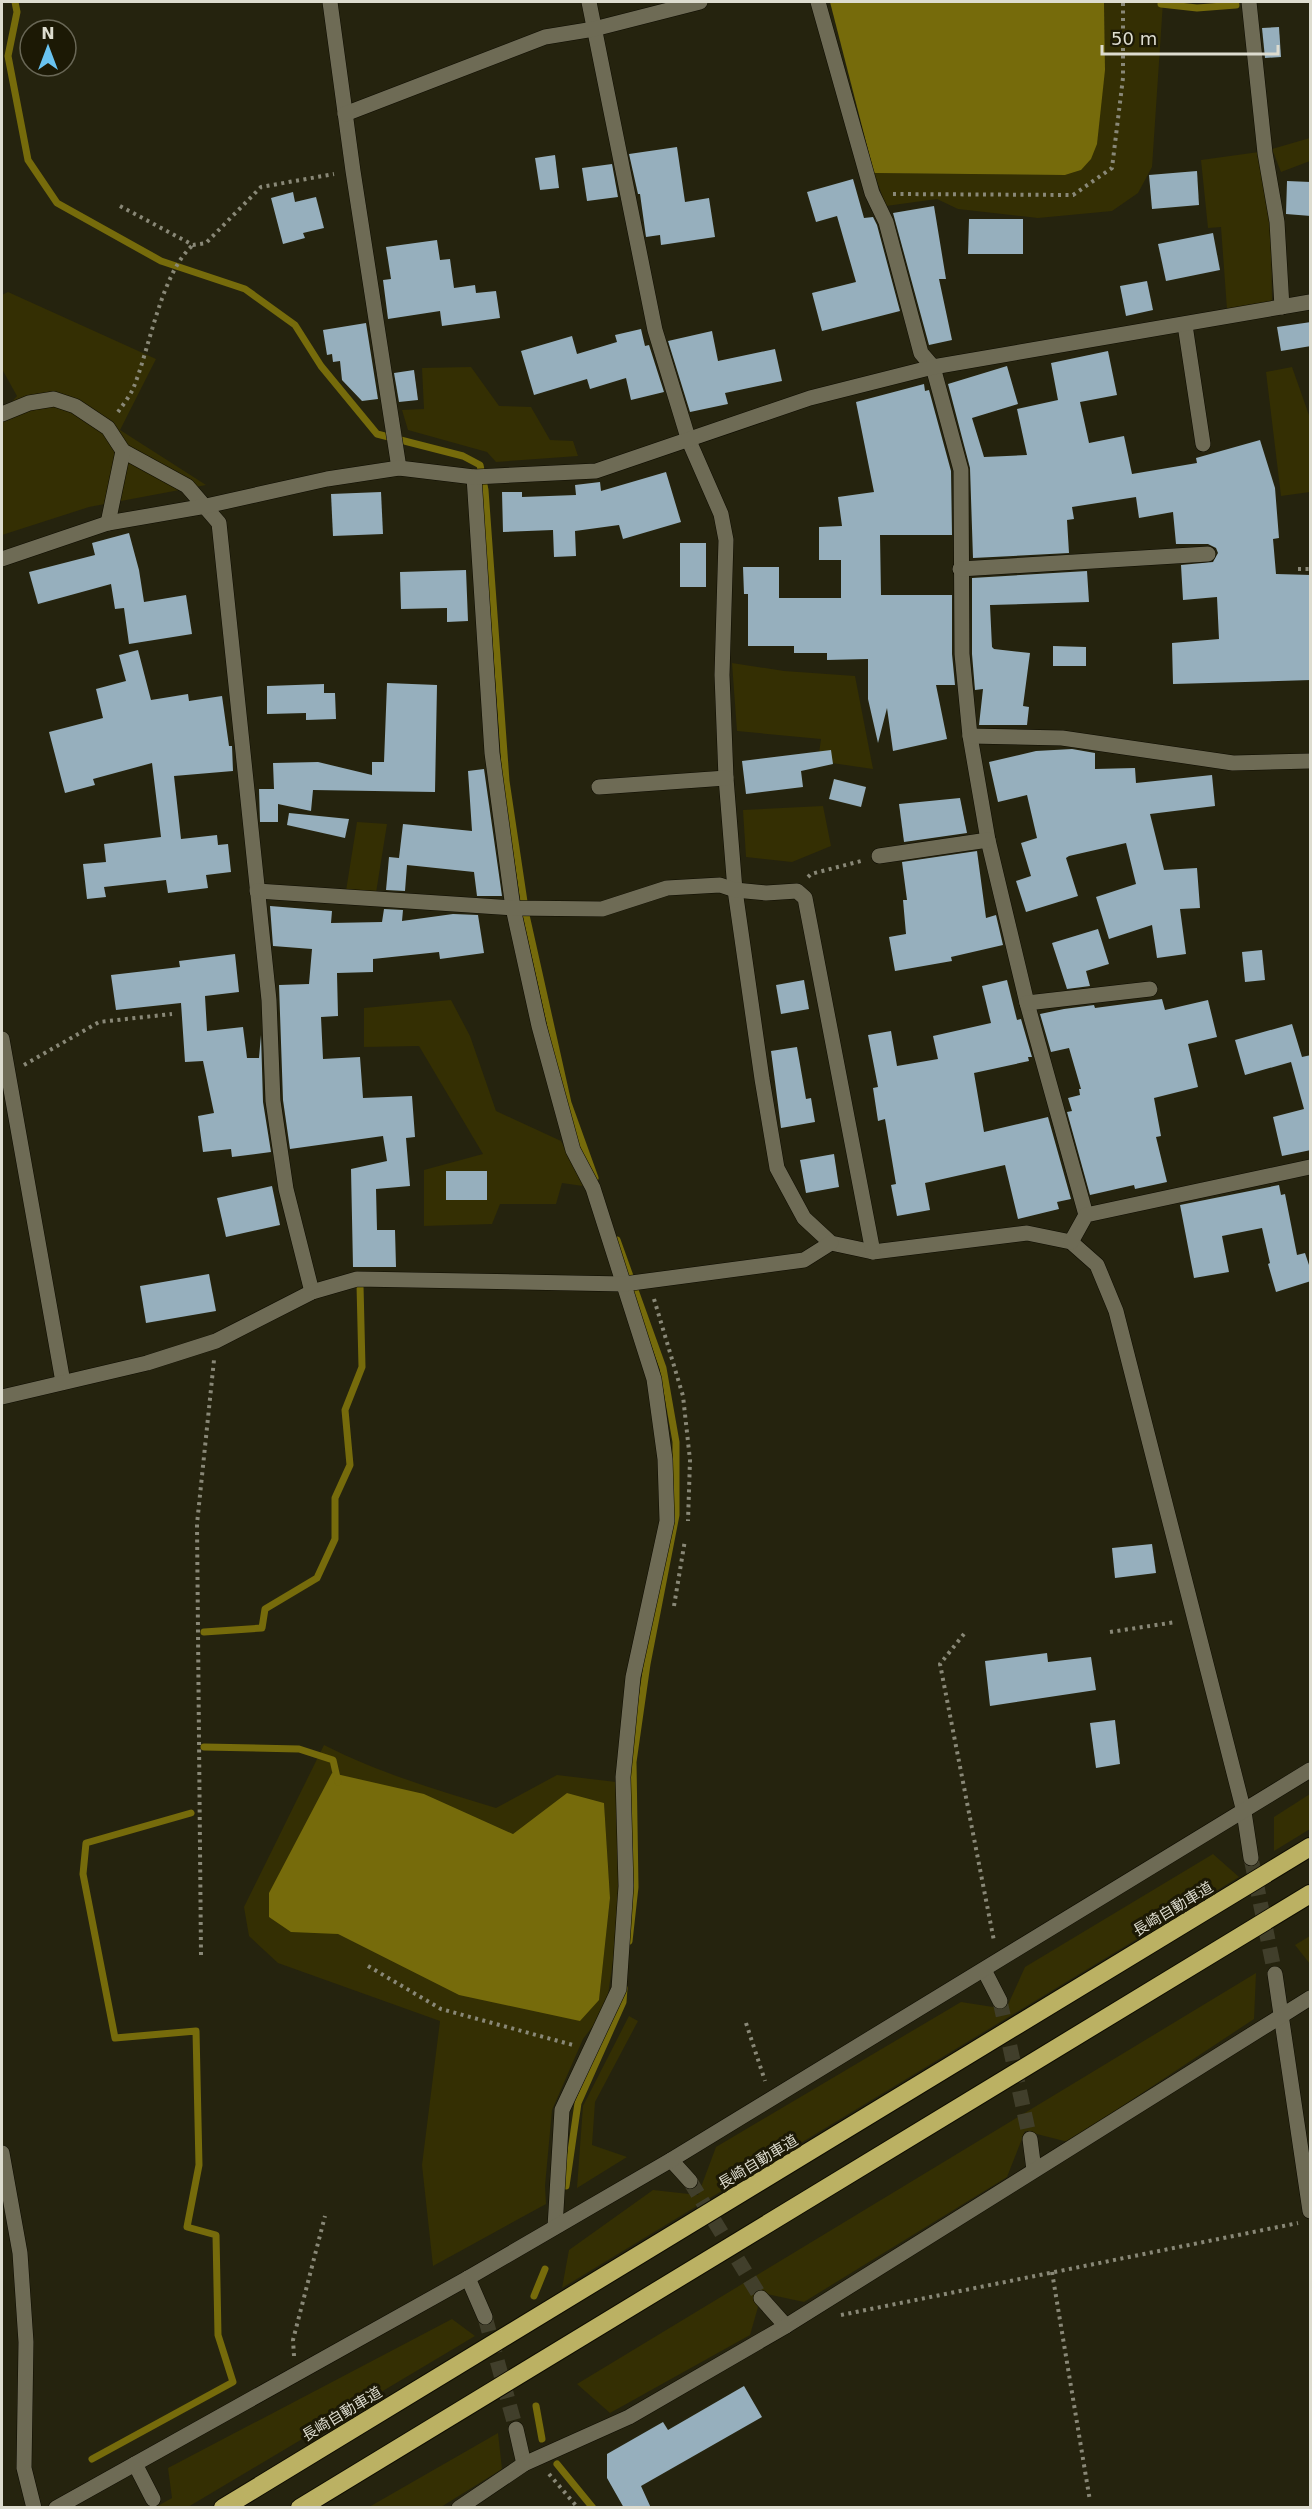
<svg xmlns="http://www.w3.org/2000/svg" width="1312" height="2509" font-family="'DejaVu Sans','Noto Sans JP',sans-serif">
<style>
.green{fill:#342f03;fill-rule:evenodd}
.water{fill:#766b0b}
.lines{fill:none;stroke-linecap:round;stroke-linejoin:round}
.stream{stroke:#766b0b;stroke-width:7}
.building{fill:#96afbd}
.minor-tunnel{stroke:#413f2b;stroke-width:15;stroke-dasharray:15 8;stroke-linecap:butt}
.minor-casing{stroke:#0e0c00;stroke-width:16}
.highway-casing{stroke:#0e0c00;stroke-width:20}
.path{stroke:#898877;stroke-width:4;stroke-dasharray:3 4.5;stroke-linecap:butt}
.minor{stroke:#6e6b55;stroke-width:15}
.highway{stroke:#bbb163;stroke-width:18}
.labels{text-anchor:middle;stroke-width:6;stroke-linejoin:round;paint-order:stroke}
.street-label{font-size:15px;fill:#dddccf;stroke:#1c1905}
</style>
<rect width="100%" height="100%" fill="#25230e"/>
<g class="green">
<polygon points="1104,2 1163,2 1152,167 1138,193 1112,211 1038,218 958,209 937,199 886,206 874,173 1065,175 1081,170 1105,70"/>
<polygon points="1310,138 1310,161 1281,172 1272,149"/>
<polygon points="1259,152 1271,225 1272,302 1227,309 1221,227 1208,228 1201,160"/>
<polygon points="8,292 156,359 120,430 206,485 89,507 2,535 2,413 17,396 2,369 2,295"/>
<polygon points="471,367 499,406 531,407 550,440 573,441 578,456 496,462 487,452 408,430 402,410 424,409 422,368"/>
<polygon points="1292,367 1310,418 1310,492 1281,496 1266,372"/>
<polygon points="732,663 784,671 855,676 873,769 818,761 821,739 737,731"/>
<polygon points="823,806 831,846 792,862 746,857 743,810"/>
<polygon points="357,822 387,824 376,893 346,891"/>
<polygon points="451,1000 470,1036 496,1111 561,1141 583,1186 562,1183 556,1204 500,1204 492,1224 424,1226 424,1170 483,1154 419,1046 364,1047 364,1008"/>
<path d="M324,1745C379,1773 437,1790 496,1808L557,1775L616,1782L621,1905L606,2009L583,2039L552,2110L545,2186L546,2204L433,2266L422,2165L440,2021L278,1963L249,1936L244,1907ZM567,1793L604,1803L610,1898L599,1999L459,1995L338,1934L269,1917L424,1794L513,1834Z"/>
<polygon points="1310,1794 1310,1829 1274,1851 1274,1817"/>
<polygon points="1213,1854 1239,1877 562,2288 569,2250 653,2190 698,2195 716,2147 961,2002 1006,2009 1025,1967"/>
<polygon points="1310,1936 1310,1964 1295,1945"/>
<polygon points="1256,1973 1254,2019 1068,2142 1025,2131 1007,2177 804,2302 762,2293 750,2335 610,2413 577,2384"/>
<polygon points="629,2016 638,2021 595,2102 592,2145 627,2157 577,2188 583,2106"/>
<polygon points="452,2319 475,2336 188,2507 156,2507 172,2498 168,2468"/>
<polygon points="498,2433 502,2469 441,2507 369,2507"/>
</g>
<g class="water">
<polygon points="830,2 1104,2 1105,70 1097,144 1091,159 1081,170 1065,175 874,173"/>
<polygon points="332,1773 424,1794 513,1834 567,1793 604,1803 610,1898 599,2000 580,2021 459,1995 338,1934 291,1932 269,1917 269,1893"/>
</g>
<g class="lines">
<g class="stream">
<polyline points="15,2 17,12 8,56 28,160 57,203 161,261 245,289 295,325 321,366 377,434 463,456 480,465 485,490 506,781 526,915 568,1103 595,1178"/>
<polyline points="1161,4 1197,8 1236,5"/>
<polyline points="617,1240 663,1368 676,1442 676,1515 647,1664 633,1762 635,1887 629,1941"/>
<polyline points="204,1632 262,1628 265,1609 317,1578 335,1539 335,1498 350,1465 345,1410 362,1367 360,1285"/>
<polyline points="204,1747 299,1749 333,1760 338,1782"/>
<polyline points="566,2186 578,2103 623,2002 624,1988"/>
<polyline points="534,2296 545,2269"/>
<polyline points="536,2406 542,2439"/>
<polyline points="92,2459 233,2382 218,2335 216,2235 187,2227 199,2165 196,2031 115,2038 83,1874 86,1843 191,1813"/>
<polyline points="557,2464 593,2508"/>
</g>
</g>
<g class="building">
<polygon points="1279,27 1281,57 1265,58 1262,28"/>
<polygon points="677,147 685,202 709,198 715,237 661,245 660,235 646,237 640,194 638,194 629,154"/>
<polygon points="555,155 559,188 540,190 535,158"/>
<polygon points="612,164 618,197 587,201 582,168"/>
<polygon points="1197,171 1199,205 1152,209 1149,175"/>
<polygon points="853,179 864,218 873,217 877,225 900,311 822,331 812,293 856,282 837,216 816,222 807,192"/>
<polygon points="1287,181 1311,182 1311,216 1286,214"/>
<polygon points="293,192 295,202 316,197 324,228 303,233 305,238 283,244 271,198"/>
<polygon points="934,206 946,279 939,279 952,340 929,345 893,213"/>
<polygon points="969,219 1023,219 1023,254 968,254"/>
<polygon points="1213,233 1220,270 1166,281 1158,244"/>
<polygon points="437,240 440,260 450,259 454,288 475,285 476,293 496,291 500,318 442,326 440,311 388,319 383,280 391,279 386,247"/>
<polygon points="1147,281 1153,310 1126,316 1120,286"/>
<polygon points="1311,322 1311,346 1281,351 1277,327"/>
<polygon points="366,323 378,399 362,401 342,380 340,361 333,362 332,354 327,355 323,330"/>
<polygon points="641,329 645,346 649,345 664,392 631,400 626,378 590,389 587,379 534,395 521,351 572,336 577,354 617,342 615,335"/>
<polygon points="712,331 718,361 775,349 782,381 725,393 728,404 690,412 668,341"/>
<polygon points="1108,351 1117,395 1080,402 1089,443 1124,436 1132,474 1197,463 1196,458 1260,440 1275,488 1279,538 1273,539 1276,574 1311,575 1311,680 1173,684 1172,643 1219,639 1217,597 1183,600 1181,565 1213,562 1218,553 1216,548 1208,544 1176,544 1173,512 1139,518 1136,497 1072,507 1074,519 1067,520 1069,553 973,558 970,468 948,384 1007,366 1018,404 972,418 984,457 1027,455 1017,409 1058,400 1051,363"/>
<polygon points="414,370 418,400 399,402 394,373"/>
<polygon points="924,384 925,391 929,390 951,471 952,535 880,535 881,595 952,595 952,654 955,685 936,685 947,739 893,751 887,708 878,743 868,699 868,659 827,660 827,653 794,653 794,646 748,646 748,594 744,594 743,567 779,567 779,598 841,598 841,560 819,560 819,527 842,526 838,497 874,492 856,402"/>
<polygon points="666,472 681,522 623,539 619,525 575,531 576,556 554,557 553,530 503,532 502,492 522,492 522,497 576,495 575,485 600,482 601,491"/>
<polygon points="381,492 383,534 333,536 331,494"/>
<polygon points="129,533 139,570 144,602 186,595 192,634 129,644 124,608 115,609 111,584 38,604 29,572 95,555 92,543"/>
<rect x="680" y="543" width="26" height="44"/>
<polygon points="466,570 468,621 447,622 447,608 401,609 400,572"/>
<polygon points="1087,571 1089,602 990,605 992,647 994,649 1030,653 1023,706 1029,707 1027,725 979,725 983,689 975,690 972,654 972,578"/>
<polygon points="1053,646 1086,647 1086,666 1053,666"/>
<polygon points="138,650 151,700 188,694 189,701 222,696 229,746 232,746 233,771 174,776 181,839 217,835 218,845 228,844 231,872 206,875 208,888 168,893 166,880 104,887 106,897 87,899 83,864 106,862 104,844 161,837 152,763 93,779 95,785 65,793 49,732 103,718 96,689 126,681 119,655"/>
<polygon points="387,683 437,685 435,792 313,790 311,811 278,804 278,822 260,822 259,789 274,789 273,763 318,762 372,775 372,762 384,762"/>
<polygon points="324,684 324,693 335,693 336,719 306,720 306,713 267,714 267,686"/>
<polygon points="1072,749 1095,753 1095,769 1135,768 1136,783 1212,775 1215,806 1150,814 1164,870 1197,868 1200,908 1180,909 1186,954 1157,958 1152,925 1109,939 1096,897 1136,884 1126,843 1069,856 1066,858 1078,896 1026,912 1016,881 1031,876 1021,843 1037,838 1027,795 998,802 989,762 1036,751"/>
<polygon points="831,750 833,764 801,771 803,787 746,794 742,761"/>
<polygon points="484,769 502,896 477,896 474,872 407,865 405,891 386,890 389,857 399,858 403,824 472,831 468,771"/>
<polygon points="834,779 866,787 861,807 829,799"/>
<polygon points="960,798 967,833 904,842 899,804"/>
<polygon points="289,813 349,819 345,838 287,825"/>
<polygon points="977,851 986,918 996,915 1003,945 951,957 952,961 895,971 889,937 906,934 903,900 907,900 902,862"/>
<polygon points="270,906 332,911 331,923 382,922 384,909 403,910 402,921 453,914 478,915 484,953 440,959 439,952 373,959 373,972 337,973 338,1016 321,1017 323,1059 360,1057 363,1098 412,1096 415,1137 406,1138 410,1186 376,1189 377,1230 395,1230 396,1267 353,1267 351,1169 387,1161 383,1136 290,1149 283,1100 279,985 309,984 312,949 273,946"/>
<polygon points="1098,929 1109,964 1086,971 1090,986 1067,989 1052,943"/>
<polygon points="1262,950 1265,980 1245,982 1242,952"/>
<polygon points="235,954 239,992 205,996 207,1031 243,1027 247,1058 259,1058 261,1035 263,1102 271,1152 232,1157 231,1149 203,1152 198,1116 214,1113 203,1061 185,1062 181,1003 116,1010 111,975 180,967 179,961"/>
<polygon points="804,980 809,1009 781,1014 776,985"/>
<polygon points="1007,980 1017,1020 1021,1019 1032,1057 1028,1057 1029,1061 974,1073 984,1132 1048,1117 1071,1199 1057,1202 1059,1209 1018,1219 1005,1165 925,1183 930,1210 897,1216 891,1185 896,1184 885,1119 878,1121 873,1088 878,1087 868,1035 891,1031 897,1066 938,1059 933,1036 991,1023 982,986"/>
<polygon points="1162,999 1165,1010 1208,1000 1217,1037 1188,1044 1198,1087 1154,1098 1161,1136 1156,1137 1167,1182 1135,1189 1134,1185 1090,1195 1067,1112 1072,1111 1068,1098 1080,1095 1079,1089 1081,1089 1069,1048 1051,1052 1040,1014 1064,1009 1094,1005 1095,1008"/>
<polygon points="1292,1024 1302,1057 1311,1055 1311,1150 1282,1156 1273,1117 1304,1109 1291,1062 1245,1075 1235,1040"/>
<polygon points="797,1047 806,1099 811,1098 815,1122 781,1128 771,1051"/>
<polygon points="834,1154 839,1187 806,1193 800,1160"/>
<rect x="446" y="1171" width="41" height="29"/>
<polygon points="1279,1185 1281,1195 1285,1194 1297,1255 1305,1253 1311,1271 1311,1281 1276,1292 1268,1264 1270,1263 1262,1228 1222,1236 1229,1272 1194,1278 1180,1205"/>
<polygon points="272,1186 280,1225 226,1237 217,1198"/>
<polygon points="209,1274 216,1311 146,1323 140,1286"/>
<polygon points="1152,1544 1156,1573 1115,1578 1112,1548"/>
<polygon points="1047,1653 1048,1662 1091,1657 1096,1690 990,1706 985,1661"/>
<polygon points="1115,1720 1120,1764 1096,1768 1090,1723"/>
<polygon points="744,2386 762,2417 641,2486 651,2508 624,2508 607,2478 607,2454 663,2422 668,2430"/>
</g>
<g class="lines">
<g class="minor-tunnel">
<polyline points="1251,1858 1275,1974"/>
<polyline points="1000,2001 1030,2139"/>
<polyline points="690,2181 761,2298"/>
<polyline points="485,2317 516,2429"/>
</g>
<g class="minor-casing">
<g id="minor">
<polyline points="330,2 353,171 399,468"/>
<polyline points="589,2 655,330 689,441 721,514 726,540 722,675 726,778 735,890 762,1079 777,1168 804,1218 831,1243 873,1252 1027,1233 1071,1242 1097,1265 1116,1311 1244,1812 1251,1858"/>
<polyline points="818,2 872,193 886,222 921,353 933,367 961,470 962,654 970,736 988,840 1027,1003 1086,1215"/>
<polyline points="1249,2 1265,153 1277,222 1282,307"/>
<polyline points="345,114 545,37 594,29 700,2"/>
<polyline points="1185,325 1203,444"/>
<polyline points="2,414 29,403 54,399 75,406 108,428 123,451 187,486 219,523 269,1000 273,1101 286,1189 312,1292"/>
<polyline points="474,477 492,753 513,908 539,1026 573,1150 593,1188 654,1379 665,1459 667,1521 633,1677 623,1777 626,1886 619,1989 562,2110 555,2227"/>
<polyline points="108,523 123,451"/>
<polyline points="2,559 108,523 206,506 327,479 399,468 474,477 596,471 810,398 933,367 1310,302"/>
<polyline points="960,569 1208,554"/>
<polyline points="970,736 1062,738 1233,763 1310,761"/>
<polyline points="599,787 726,778"/>
<polyline points="879,856 988,840"/>
<polyline points="257,891 513,908 602,909 667,888 720,885 735,890 766,893 797,891 805,898 873,1252"/>
<polyline points="1027,1003 1150,989"/>
<polyline points="2,1039 63,1382"/>
<polyline points="1071,1242 1086,1215 1310,1167"/>
<polyline points="2,1397 147,1363 216,1341 312,1292 357,1279 624,1284 804,1260 831,1243"/>
<polyline points="984,1970 1000,2001"/>
<polyline points="1275,1974 1310,2211"/>
<polyline points="1030,2139 1034,2170"/>
<polyline points="2,2153 20,2253 26,2342 24,2468 34,2508"/>
<polyline points="671,2160 690,2181"/>
<polyline points="468,2278 485,2317"/>
<polyline points="761,2298 786,2326"/>
<polyline points="516,2429 524,2464"/>
<polyline points="135,2464 153,2499"/>
<polyline points="56,2508 468,2278 671,2160 1310,1770"/>
<polyline points="459,2508 524,2464 629,2417 786,2326 1310,1998"/>
</g>
</g>
<g class="highway-casing">
<g id="highway">
<polyline points="223,2508 1310,1847"/>
<polyline points="300,2508 1310,1894"/>
</g>
</g>
<g class="path">
<polyline points="893,194 1073,195 1112,168 1123,78 1123,2"/>
<polyline points="120,206 193,245 206,243 261,187 334,174"/>
<path d="M118,412C123,405 129,397 133,389C150,348 161,273 193,245"/>
<polyline points="1298,569 1310,569"/>
<polyline points="808,877 811,874 861,861"/>
<polyline points="24,1065 99,1022 172,1014"/>
<polyline points="654,1299 683,1396 690,1460 688,1521"/>
<polyline points="674,1606 685,1540"/>
<polyline points="1110,1632 1176,1622"/>
<polyline points="964,1634 940,1664 994,1941"/>
<polyline points="201,1955 197,1524 214,1360"/>
<polyline points="368,1966 441,2009 573,2045"/>
<polyline points="746,2023 765,2081"/>
<polyline points="1052,2272 1090,2501"/>
<polyline points="841,2315 1298,2223"/>
<polyline points="294,2356 293,2340 325,2216"/>
<polyline points="549,2474 578,2508"/>
</g>
<use href="#minor" class="minor"/>
<use href="#highway" class="highway"/>
</g>
<g class="labels">
<g class="street-label">
<text transform="translate(1173 1909) rotate(-31)" y="5">長崎自動車道</text>
<text transform="translate(758 2162) rotate(-31)" y="5">長崎自動車道</text>
<text transform="translate(342 2414) rotate(-31)" y="5">長崎自動車道</text>
</g>
</g>
<rect width="1312" height="2509" fill="none" stroke="#dddccf" stroke-width="6"/>
<g transform="translate(48 48)"><circle r="28" fill="#1c1905" stroke="#696756" stroke-width="1.5"/>
<path d="M0-4.5L10 22L0 15L-10 22Z" fill="#69c3f1"/>
<text y="-9" font-size="16" font-weight="bold" text-anchor="middle" fill="#dddccf">N</text>
</g>
<path d="M1102 45v9h176v-9" fill="none" stroke="#dddccf" stroke-width="3"/>
<text x="1111" y="45" font-size="18" fill="#dddccf" stroke="#1c1905" stroke-width="4.5" paint-order="stroke">50 m</text>
</svg>
